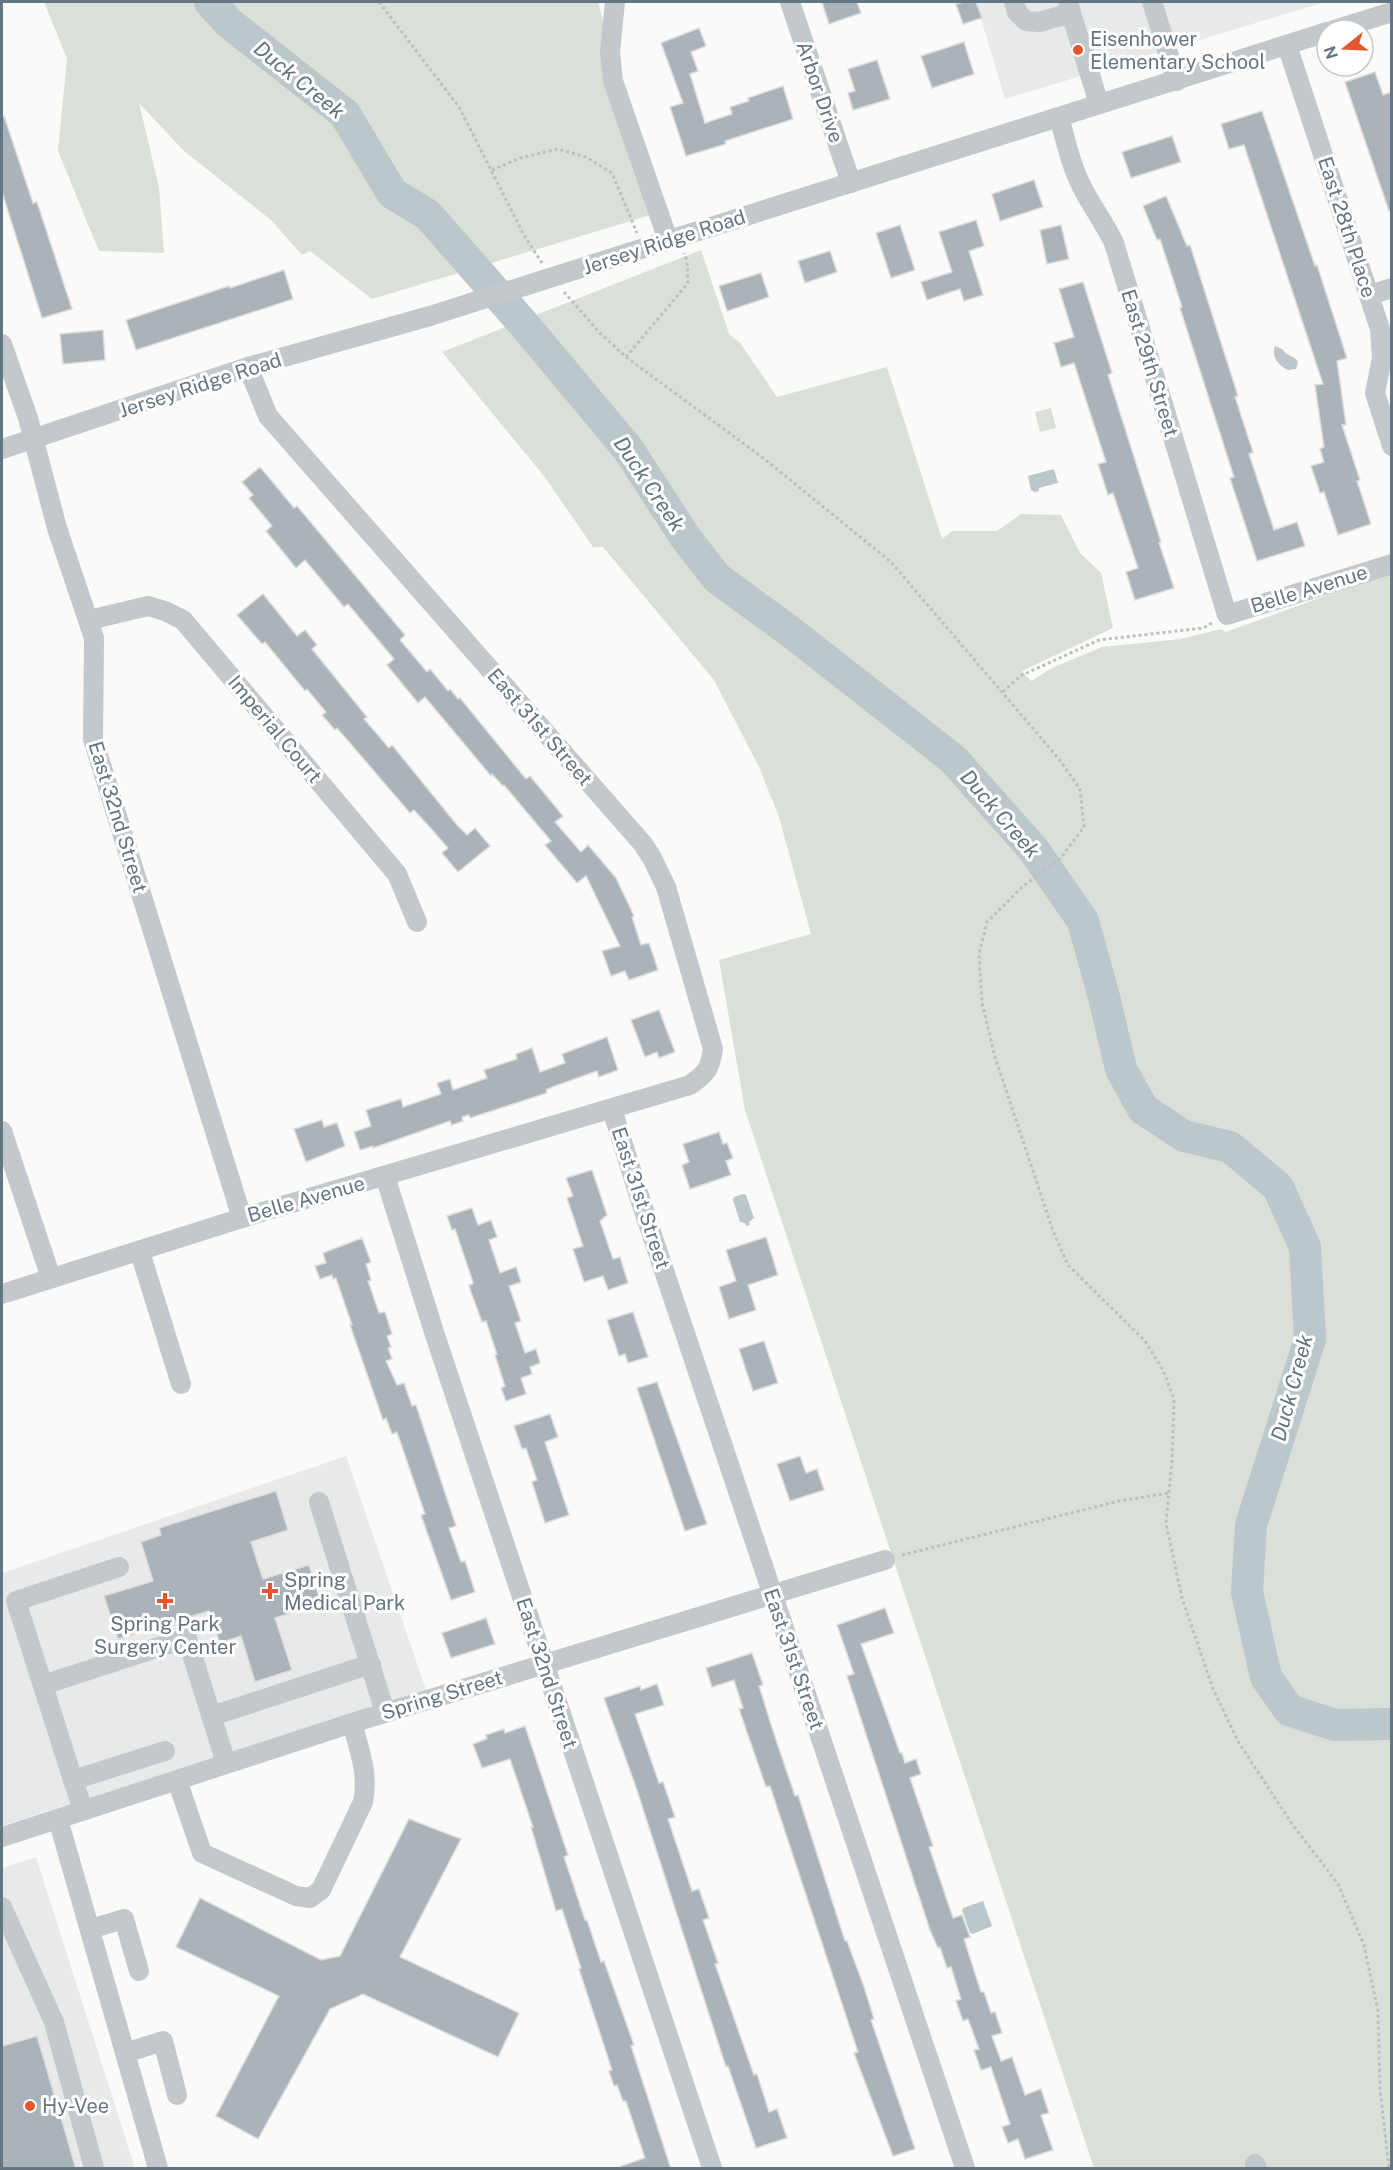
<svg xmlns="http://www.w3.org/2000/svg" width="1393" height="2170" font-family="'Public Sans',sans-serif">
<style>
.built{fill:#e8e9e9}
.green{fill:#dadfd7}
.water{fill:#bbc7cb}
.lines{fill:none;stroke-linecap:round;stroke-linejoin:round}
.river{stroke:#bbc7cb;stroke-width:32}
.building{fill:#aab3b9;stroke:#dcdcda;stroke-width:1.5}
.path{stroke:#bbbfc2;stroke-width:3;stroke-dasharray:3 3;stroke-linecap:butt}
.minor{stroke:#c3c8cc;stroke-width:20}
.minor-bridge{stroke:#c3c8cc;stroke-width:20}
.poi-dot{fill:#e4572e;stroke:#fff;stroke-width:2}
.labels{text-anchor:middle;stroke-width:6;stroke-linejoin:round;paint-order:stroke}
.poi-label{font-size:20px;fill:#657683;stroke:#fff;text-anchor:start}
.street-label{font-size:20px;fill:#657683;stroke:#fff}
.water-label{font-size:21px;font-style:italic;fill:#60757c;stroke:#fff}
</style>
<rect width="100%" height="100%" fill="#fafaf8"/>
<g class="built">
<polygon points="976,2 1325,2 1005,99"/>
<polygon points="346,1456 426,1690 2,1826 2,1573"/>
<polygon points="36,1857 135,2168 2,2168 2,1868"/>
</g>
<g class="green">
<polygon points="44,2 598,2 654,214 372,299 310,251 302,255 271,220 184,151 139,103 159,187 164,253 99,251 58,151 67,59"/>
<polygon points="701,250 729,334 740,343 777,397 887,367 942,539 952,531 997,531 1021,514 1061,515 1080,553 1101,573 1113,628 1022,671 1031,681 1052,668 1102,647 1181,639 1221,629 1226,632 1391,572 1391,2168 1094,2168 745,1110 719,960 811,934 779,817 759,767 714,680 603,547 593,547 544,476 442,352"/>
<polygon points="1051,408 1056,428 1040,432 1035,412"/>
</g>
<g class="water">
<path d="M1275,346L1282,349C1288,357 1294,355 1298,362L1296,369L1288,370C1278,365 1271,357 1275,346Z"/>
<polygon points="1054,469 1058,483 1039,488 1039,491 1035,492 1031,490 1028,476"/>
<polygon points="743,1194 746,1195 754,1218 749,1222 750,1225 746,1226 745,1223 740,1222 733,1200 734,1197"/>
<polygon points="983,1901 992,1926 973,1934 970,1933 962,1910 963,1908"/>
</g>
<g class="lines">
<polyline class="river" points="210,2 229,23 345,114 392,193 428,215 527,328 628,449 685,537 717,578 792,633 953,759 1033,849 1083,921 1104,997 1121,1069 1143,1109 1184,1136 1230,1147 1278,1187 1305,1247 1310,1339 1251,1525 1247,1592 1266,1677 1289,1710 1335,1725 1392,1724"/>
</g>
<g class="building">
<polygon points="822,2 857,2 861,13 829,24"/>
<polygon points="964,2 976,2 982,18 963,24 956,4"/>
<polygon points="699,28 706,46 691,52 698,71 690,74 705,123 732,114 730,107 749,101 748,98 783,86 793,119 725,141 726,144 686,156 670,107 683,103 661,43"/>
<polygon points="964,42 974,74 932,88 921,56"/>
<polygon points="877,60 890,99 853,110 848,93 855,91 848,69"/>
<polygon points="1375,72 1383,95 1392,92 1392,211 1389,211 1345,82"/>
<polygon points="1262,111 1315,266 1317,265 1347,358 1337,361 1346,425 1342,425 1360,480 1357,481 1371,524 1338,535 1324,492 1320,493 1311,466 1324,462 1320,449 1324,447 1315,385 1323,384 1244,145 1229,149 1221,124"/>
<polygon points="2,116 4,116 33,203 37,202 72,309 42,318 2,192"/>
<polygon points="1172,136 1181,162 1131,178 1122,152"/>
<polygon points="1034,180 1043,207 1000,221 992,194"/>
<polygon points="1166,196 1187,246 1190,245 1238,396 1235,397 1253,452 1249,454 1274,530 1297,522 1305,546 1257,561 1230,478 1234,477 1180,308 1182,307 1160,239 1157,240 1143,206"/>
<polygon points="976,220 984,246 969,251 983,295 964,301 960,289 927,300 921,282 952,272 939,232"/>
<polygon points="900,225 915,270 891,278 876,233"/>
<polygon points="1061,225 1069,259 1047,264 1040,230"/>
<polygon points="830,251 837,272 805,283 798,261"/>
<polygon points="284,270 293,299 136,350 126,320 229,286 230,288"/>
<polygon points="761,273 769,297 727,311 719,286"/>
<polygon points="1083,282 1112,373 1108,375 1161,542 1159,543 1174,588 1135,600 1126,572 1138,568 1113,493 1108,495 1098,464 1106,462 1074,363 1061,367 1054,343 1074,337 1059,289"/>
<polygon points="103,330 105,360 63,364 60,334"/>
<polygon points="260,467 294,508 297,506 405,635 400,640 427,672 430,669 448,691 450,689 458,699 460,698 526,779 530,776 563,816 555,822 581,852 588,845 616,878 634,916 632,917 641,945 649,943 658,970 629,980 625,971 611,976 602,951 620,946 586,876 577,883 545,845 551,841 504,785 503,786 492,774 491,776 425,697 418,703 387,665 394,659 348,604 344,607 305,560 296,568 266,531 272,526 249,498 253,495 242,482"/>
<polygon points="263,594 297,636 305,630 317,645 312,649 367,717 364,719 389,748 392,745 457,825 467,835 475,828 490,846 458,872 442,853 448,848 428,825 414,810 410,813 344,736 337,728 335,730 322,715 326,712 307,689 305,691 265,642 262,644 237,615"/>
<polygon points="659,1010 675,1052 659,1058 657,1052 645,1057 631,1020"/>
<polygon points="607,1037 618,1070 599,1077 597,1071 552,1087 546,1090 547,1093 470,1118 469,1115 462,1117 463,1121 452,1125 450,1121 373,1148 373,1146 360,1150 354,1132 371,1126 366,1110 401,1099 403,1107 441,1094 437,1083 450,1079 453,1090 487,1078 484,1070 517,1059 516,1054 532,1048 540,1072 565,1063 562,1054"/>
<polygon points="322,1120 324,1127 337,1123 345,1146 306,1162 294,1129"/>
<polygon points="719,1132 723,1144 727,1143 733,1158 726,1161 731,1175 690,1189 682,1165 689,1162 683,1144"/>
<polygon points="592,1170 607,1215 600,1221 613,1259 620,1257 628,1283 608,1290 603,1276 584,1282 573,1249 583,1246 567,1198 573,1196 566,1178"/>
<polygon points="472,1208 478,1225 491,1220 497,1237 489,1240 500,1273 516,1267 521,1282 509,1286 521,1321 515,1323 525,1353 536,1349 540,1363 530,1367 532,1374 521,1378 526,1394 506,1401 501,1388 505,1386 495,1355 497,1354 486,1321 482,1322 471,1292 469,1285 473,1284 473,1282 455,1229 452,1230 447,1216"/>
<polygon points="766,1237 778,1275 748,1285 756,1310 729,1319 719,1287 736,1281 726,1250"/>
<polygon points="362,1238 371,1262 366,1264 371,1280 368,1281 379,1313 385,1312 392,1334 387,1336 391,1347 388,1348 392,1359 386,1361 397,1385 404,1383 412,1406 416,1405 456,1526 449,1528 461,1562 465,1561 475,1592 451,1600 421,1515 425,1514 397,1432 392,1434 386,1418 383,1420 350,1325 352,1325 336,1278 333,1279 332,1275 320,1279 315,1266 326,1263 323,1253"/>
<polygon points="633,1312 648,1357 628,1363 625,1354 619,1356 607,1320"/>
<polygon points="764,1341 778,1383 753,1391 739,1349"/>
<polygon points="657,1382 707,1524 685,1531 637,1388"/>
<polygon points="550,1414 558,1437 545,1442 569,1515 545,1523 532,1482 537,1480 526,1448 522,1449 514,1426"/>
<polygon points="800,1456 806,1473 817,1469 824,1490 790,1501 777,1464"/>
<polygon points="276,1491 288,1530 251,1542 263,1579 309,1565 321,1603 275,1618 292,1670 255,1682 241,1636 220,1643 209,1611 118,1639 104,1596 153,1581 141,1542 161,1535 159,1528"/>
<polygon points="885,1608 894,1633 861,1644 900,1753 902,1753 905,1763 916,1759 921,1774 910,1778 933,1846 929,1847 953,1918 962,1915 970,1937 964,1939 981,1992 984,1992 991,2013 995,2012 1002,2033 992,2036 1001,2061 1012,2057 1025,2095 1041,2089 1049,2113 1041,2115 1053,2150 1025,2159 1018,2139 1008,2143 1002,2127 1010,2124 991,2067 981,2070 974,2050 979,2049 968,2019 963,2021 956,2001 961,1999 951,1967 947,1968 940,1947 938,1948 930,1930 847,1676 854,1674 837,1625"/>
<polygon points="486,1618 495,1644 451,1658 442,1633"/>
<polygon points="752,1653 763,1685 759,1686 774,1734 795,1796 798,1795 845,1941 847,1941 864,1987 874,2019 871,2020 915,2149 893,2156 854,2053 858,2052 770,1786 766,1787 739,1709 743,1708 734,1680 712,1687 706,1668"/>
<polygon points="657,1684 664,1705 635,1714 659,1783 663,1782 675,1817 668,1819 692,1891 699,1889 709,1918 703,1920 718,1963 715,1964 754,2075 757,2074 769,2112 777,2109 787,2138 756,2148 728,2066 726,2067 637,1790 604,1698 640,1686 641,1690"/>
<polygon points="525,1726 568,1855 564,1857 585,1920 587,1920 601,1962 604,1961 634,2045 631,2046 671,2169 621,2169 621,2166 645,2158 626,2101 623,2101 617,2085 614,2086 609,2071 612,2070 579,1969 581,1968 562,1909 556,1911 531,1827 533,1827 510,1759 482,1768 473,1744 487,1739 486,1735 504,1729 505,1733"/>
<polygon points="409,1819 461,1839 400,1957 519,2013 498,2057 363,1994 330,2009 258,2139 216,2116 279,1996 176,1947 200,1898 321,1960 340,1956"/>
<polygon points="37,2036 76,2169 2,2169 2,2046"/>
</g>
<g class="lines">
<g class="path">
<polyline points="379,2 459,107 525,237 542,263"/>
<polyline points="492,170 520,158 558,149 586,157 612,173 637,233"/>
<polyline points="564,292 599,332 626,357 762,457 891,562 1059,759 1080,789 1084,827 1060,859 1022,887 987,922 979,954 982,1003 995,1057 1053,1231 1068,1265 1145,1341 1163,1370 1174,1399 1172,1461 1166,1523 1182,1598 1213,1689 1239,1743 1292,1824 1338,1884 1364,1945 1378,2011 1380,2089 1389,2168"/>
<polyline points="626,357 688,283 687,261 684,253"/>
<polyline points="1003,692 1020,676 1099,640 1203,628 1212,623"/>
<polyline points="902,1555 1119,1501 1169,1493"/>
</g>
<g class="minor">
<polyline points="615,2 610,52 613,81 668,240"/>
<polyline points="790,2 851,183"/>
<polyline points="1014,2 1017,12 1026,21 1039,22 1071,13 1068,2"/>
<polyline points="1152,2 1177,81"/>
<polyline points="1071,13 1099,104"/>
<polyline points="1334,30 1392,12"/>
<polyline points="1287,45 1380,329 1382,358 1375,393 1392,446"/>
<path d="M1059,117C1066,141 1071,167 1083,189C1093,208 1105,224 1114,243L1227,615L1392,564"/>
<polyline points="559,275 1327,32"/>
<polyline points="1369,295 1392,288"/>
<polyline points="2,344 28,418 57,528 94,638 93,739 242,1218"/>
<polyline points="2,449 248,367 430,316"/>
<polyline points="89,620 148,606 165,611 183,620 397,874 417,922"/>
<polyline points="612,1109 641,1202 965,2168"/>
<polyline points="2,1131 51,1278"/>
<polyline points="385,1176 435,1335 712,2168"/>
<polyline points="140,1252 181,1384"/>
<path d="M2,1294L242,1218L690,1085C707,1073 710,1069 713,1049L666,887L652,858L643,844L268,416L248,367"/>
<polyline points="319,1502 385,1712"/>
<polyline points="43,1685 187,1638 226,1763"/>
<polyline points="212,1716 371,1664"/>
<polyline points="73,1780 16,1601 119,1567"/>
<path d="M177,1780L202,1853L296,1896L310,1898L321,1890L363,1802C369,1774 359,1749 352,1723"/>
<polyline points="83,1810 73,1780 165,1751"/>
<polyline points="58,1819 158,2168"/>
<polyline points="2,1837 352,1723 885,1560"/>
<polyline points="2,1907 54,2022 94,2168"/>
<polyline points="90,1929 124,1919 139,1971"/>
<polyline points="125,2053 163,2041 177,2095"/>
<polyline points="1255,2164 1257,2168"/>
</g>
<polyline class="minor-bridge" points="430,316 559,275"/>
</g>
<g class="poi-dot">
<circle cx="1078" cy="50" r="6"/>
<path d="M267 1582h6v6h6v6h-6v6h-6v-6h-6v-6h6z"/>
<path d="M162 1592h6v6h6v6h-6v6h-6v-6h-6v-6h6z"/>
<circle cx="30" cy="2106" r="6"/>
</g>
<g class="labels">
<g class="poi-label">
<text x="1090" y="46">Eisenhower<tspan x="1090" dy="23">Elementary School</tspan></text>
<text x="284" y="1587">Spring<tspan x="284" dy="23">Medical Park</tspan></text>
<text x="165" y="1631" text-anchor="middle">Spring Park<tspan x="165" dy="23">Surgery Center</tspan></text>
<text x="42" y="2113">Hy-Vee</text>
</g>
<g class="street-label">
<text transform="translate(820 92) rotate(71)" y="7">Arbor Drive</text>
<text transform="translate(1347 227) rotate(72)" y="7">East 28th Place</text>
<text transform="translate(664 242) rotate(-18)" y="7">Jersey Ridge Road</text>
<text transform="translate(1150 363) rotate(73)" y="7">East 29th Street</text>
<text transform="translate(200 385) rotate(-18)" y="7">Jersey Ridge Road</text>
<text transform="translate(1309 589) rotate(-17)" y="7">Belle Avenue</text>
<text transform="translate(540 727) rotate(49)" y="7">East 31st Street</text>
<text transform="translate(275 729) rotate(50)" y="7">Imperial Court</text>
<text transform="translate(118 817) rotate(73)" y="7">East 32nd Street</text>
<text transform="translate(641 1198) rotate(72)" y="7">East 31st Street</text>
<text transform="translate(306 1199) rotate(-16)" y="7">Belle Avenue</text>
<text transform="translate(794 1659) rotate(71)" y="7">East 31st Street</text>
<text transform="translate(547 1673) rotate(72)" y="7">East 32nd Street</text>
<text transform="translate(442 1695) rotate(-17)" y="7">Spring Street</text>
</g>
<g class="water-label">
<text transform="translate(299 80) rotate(39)" y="7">Duck Creek</text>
<text transform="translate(649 484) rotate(56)" y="7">Duck Creek</text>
<text transform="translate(1000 814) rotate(49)" y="7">Duck Creek</text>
<text transform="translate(1292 1388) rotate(-75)" y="7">Duck Creek</text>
</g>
</g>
<rect width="1393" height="2170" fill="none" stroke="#657683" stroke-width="6"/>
<g transform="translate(1345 48) rotate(252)"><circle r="28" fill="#ffffff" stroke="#c1c8cd" stroke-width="1.5"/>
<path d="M0-4.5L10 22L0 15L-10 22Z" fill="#e4572e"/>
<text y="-9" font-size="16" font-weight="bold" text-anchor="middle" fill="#657683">N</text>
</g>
</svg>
